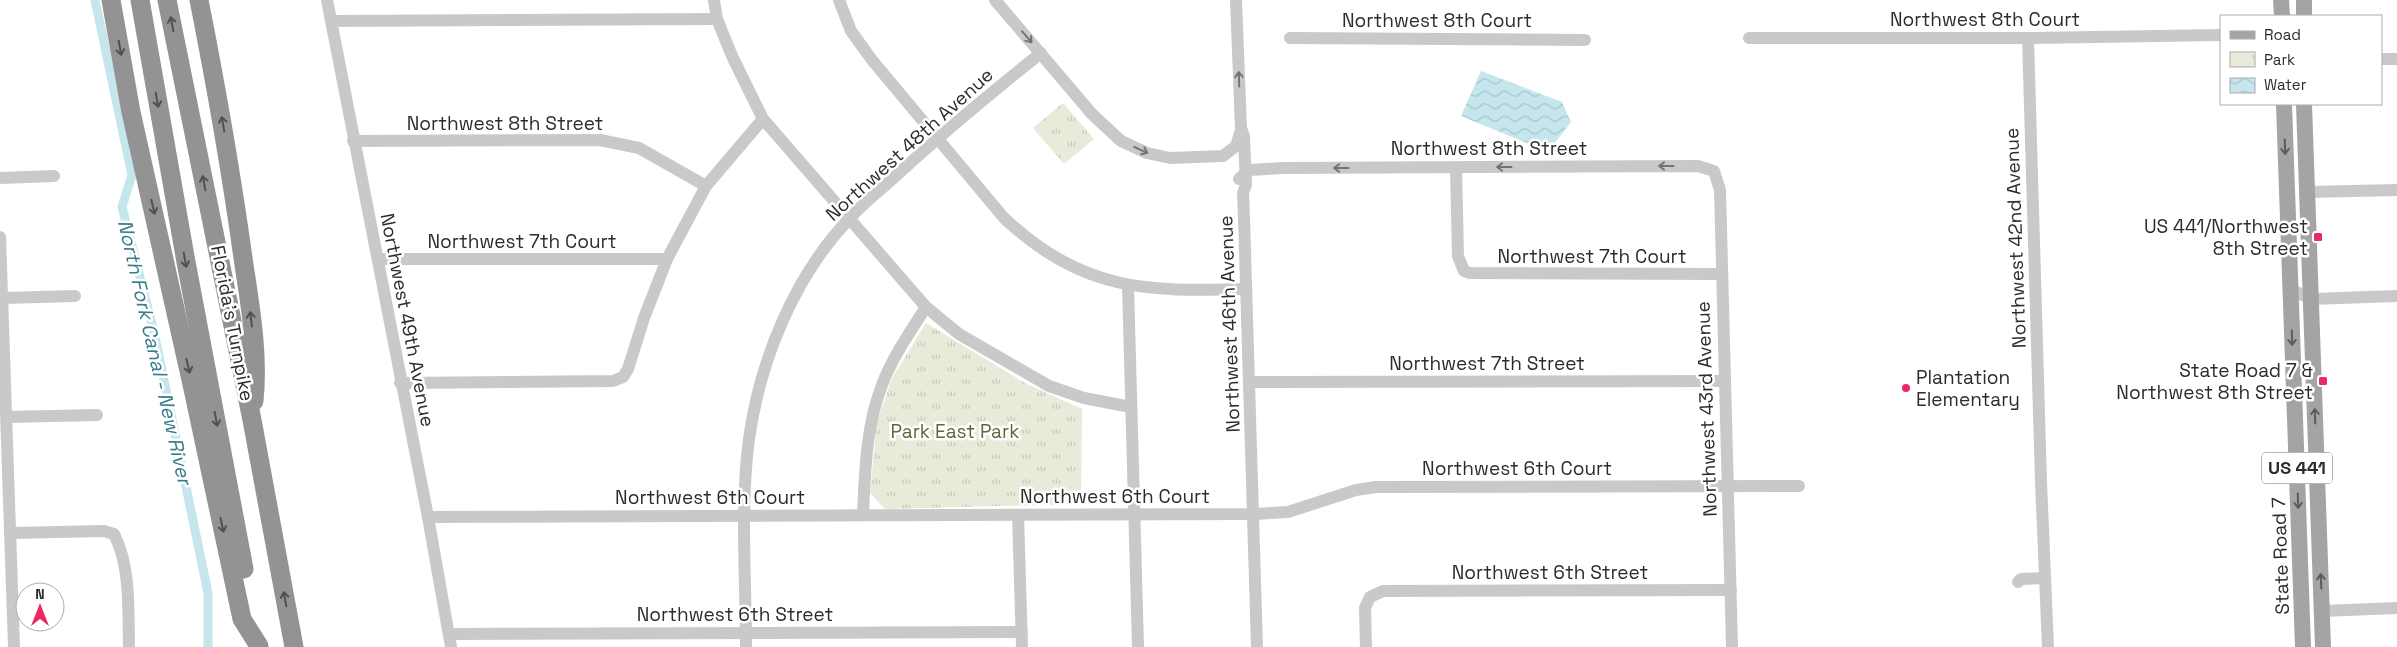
<svg xmlns="http://www.w3.org/2000/svg" width="2397" height="647" font-family="'Space Grotesk',sans-serif">
<style>
.park{fill:url(#park-tufts)}
.water{fill:url(#water-waves)}
.lines{fill:none;stroke-linecap:round;stroke-linejoin:round}
.canal{stroke:#c4e6ec;stroke-width:9}
.minor{stroke:#c9c9c9;stroke-width:12}
.major{stroke:#a4a4a4;stroke-width:16}
.highway{stroke:#939393;stroke-width:19}
.oneway{stroke:#505050}
.oneway2{stroke:#737373}
.oneway3{stroke:#5c5c5c}
.poi-dot{fill:#ea2864;stroke:#fff;stroke-width:2}
.labels{text-anchor:middle;stroke-width:5;stroke-linejoin:round;paint-order:stroke}
.shield{fill:#fff;stroke:#6b6b6b;stroke-width:1}
.shield-label{font-size:18px;font-weight:bold;fill:#2c2c2c}
.street-label{font-size:19px;fill:#2c2c2c;stroke:#fff}
.poi-label{font-size:19px;fill:#2c2c2c;stroke:#fff;text-anchor:end}
.park-label{font-size:19px;fill:#5b6939;stroke:#fff}
.water-label{font-size:20px;font-style:italic;fill:#377d8a;stroke:#fff}
</style>
<defs>
<pattern id="park-tufts" width="24" height="20" patternUnits="userSpaceOnUse" patternTransform="scale(1.25)"><rect width="24" height="20" fill="#e7ebd9"/><path d="M3 7l-1-3M5 7V3M7 7l1-3M15 17l-1-3M17 17v-4M19 17l1-3" fill="none" stroke="#c6caba"/></pattern>
<pattern id="water-waves" width="16" height="10" patternUnits="userSpaceOnUse" patternTransform="scale(1.25)"><rect width="16" height="10" fill="#c4e6ec"/><path d="M0 5q4-4 8 0t8 0" fill="none" stroke="#a9c5cb"/></pattern>
</defs>
<rect width="100%" height="100%" fill="#fff"/>
<g class="park">
<polygon points="1063,103 1094,139 1064,164 1033,128"/>
<polygon points="926,323 1025,383 1082,409 1081,504 885,509 870,493 877,422 892,378"/>
</g>
<polygon class="water" points="1481,71 1562,102 1571,122 1554,144 1529,144 1461,116"/>
<g class="lines">
<polyline class="canal" points="95,0 132,175 122,207 154,332 208,593 208,647"/>
<g class="minor">
<polyline points="327,0 428,517 451,647"/>
<polyline points="714,0 717,19 732,56 763,119 926,307 959,334 1049,386 1084,398 1131,407"/>
<path d="M839,0L851,31L872,60L1004,218C1083,291 1145,292 1246,289"/>
<polyline points="995,0 1092,114 1121,141 1147,153 1170,158 1223,156 1236,146 1240,133"/>
<polyline points="1236,0 1241,128 1244,137 1246,185 1243,193 1244,218 1257,647"/>
<polyline points="331,21 717,19"/>
<polyline points="1290,38 1585,40"/>
<polyline points="1749,38 2028,38 2221,35"/>
<polyline points="2028,38 2041,482 2048,647"/>
<polyline points="2381,59 2397,59"/>
<polyline points="353,141 600,140 639,148 706,186"/>
<polyline points="1456,168 1458,256 1464,271 1470,273 1721,274"/>
<polyline points="0,178 54,176"/>
<polyline points="1239,179 1249,170 1283,168 1698,166 1714,171 1720,190 1732,647"/>
<polyline points="2307,192 2397,190"/>
<polyline points="0,237 14,647"/>
<polyline points="378,259 667,259"/>
<polyline points="1128,286 1138,647"/>
<polyline points="2290,289 2311,299 2397,296"/>
<polyline points="3,298 75,296"/>
<polyline points="1250,382 1725,381"/>
<polyline points="400,383 613,381 623,377 628,369 644,318 667,259 706,186 763,119"/>
<polyline points="7,417 97,415"/>
<path d="M863,515C865,471 866,426 882,385C892,358 910,332 926,307"/>
<polyline points="1018,515 1022,647"/>
<polyline points="428,517 1254,514 1288,512 1356,490 1376,487 1799,486"/>
<path d="M11,533L104,531L114,534C131,567 128,611 129,647"/>
<polyline points="2018,582 2021,579 2045,578"/>
<polyline points="2322,611 2397,608"/>
<polyline points="449,634 1022,632"/>
<path d="M746,647C746,581 740,504 749,439C760,360 794,277 849,219C864,202 883,188 899,173C945,131 992,92 1041,53"/>
<polyline points="1366,647 1365,608 1370,597 1383,591 1731,590"/>
</g>
<g class="major">
<polyline points="2281,0 2282,16"/>
<polyline points="2304,16 2304,0"/>
<polyline points="2284,104 2303,647"/>
<polyline points="2304,104 2323,647"/>
</g>
<g class="highway">
<polyline points="111,0 131,112 193,389 242,619 259,646"/>
<polyline points="140,0 186,262 244,569"/>
<polyline points="167,0 252,420 294,647"/>
<path d="M199,0C216,86 231,171 243,258C250,305 259,354 254,401"/>
</g>
</g>
<defs><path id="oneway-shaft" d="M-6 0H5M1.5-3L5.5 0L1.5 3" fill="none" stroke-width="1.6" stroke-linecap="round" stroke-linejoin="round" transform="scale(1.25)"/></defs>
<g class="oneway">
<use href="#oneway-shaft" transform="translate(172 24) rotate(-101)"/>
<use href="#oneway-shaft" transform="translate(120 48) rotate(80)"/>
<use href="#oneway-shaft" transform="translate(157 100) rotate(80)"/>
<use href="#oneway-shaft" transform="translate(223 124) rotate(-100)"/>
<use href="#oneway-shaft" transform="translate(204 183) rotate(-101)"/>
<use href="#oneway-shaft" transform="translate(153 207) rotate(77)"/>
<use href="#oneway-shaft" transform="translate(185 260) rotate(80)"/>
<use href="#oneway-shaft" transform="translate(251 319) rotate(-97)"/>
<use href="#oneway-shaft" transform="translate(188 366) rotate(77)"/>
<use href="#oneway-shaft" transform="translate(216 419) rotate(79)"/>
<use href="#oneway-shaft" transform="translate(222 525) rotate(78)"/>
<use href="#oneway-shaft" transform="translate(285 599) rotate(-100)"/>
</g>
<g class="oneway2">
<use href="#oneway-shaft" transform="translate(1027 37) rotate(49)"/>
<use href="#oneway-shaft" transform="translate(1239 79) rotate(-92)"/>
<use href="#oneway-shaft" transform="translate(1141 150) rotate(24)"/>
<use href="#oneway-shaft" transform="translate(1666 166) rotate(180)"/>
<use href="#oneway-shaft" transform="translate(1504 167) rotate(180)"/>
<use href="#oneway-shaft" transform="translate(1341 168) rotate(180)"/>
</g>
<g class="oneway3">
<use href="#oneway-shaft" transform="translate(2285 147) rotate(88)"/>
<use href="#oneway-shaft" transform="translate(2292 338) rotate(88)"/>
<use href="#oneway-shaft" transform="translate(2315 416) rotate(-92)"/>
<use href="#oneway-shaft" transform="translate(2298 501) rotate(88)"/>
<use href="#oneway-shaft" transform="translate(2321 581) rotate(-93)"/>
</g>
<g class="poi-dot">
<rect x="2313" y="232" width="10" height="10" rx="2.5"/>
<rect x="2318" y="376" width="10" height="10" rx="2.5"/>
<circle cx="1906" cy="388" r="5"/>
</g>
<g class="labels">
<rect class="shield" x="2262" y="452.5" width="70" height="31" rx="4"/>
<g class="shield-label">
<text x="2297" y="474">US 441</text>
</g>
<g class="street-label">
<text x="1985" y="26">Northwest 8th Court</text>
<text x="1437" y="27">Northwest 8th Court</text>
<text x="505" y="130">Northwest 8th Street</text>
<text transform="translate(909 144) rotate(-42)" y="7">Northwest 48th Avenue</text>
<text x="1489" y="155">Northwest 8th Street</text>
<text transform="translate(2015 238) rotate(-92)" y="7">Northwest 42nd Avenue</text>
<text x="522" y="248">Northwest 7th Court</text>
<text x="1592" y="263">Northwest 7th Court</text>
<text transform="translate(408 320) rotate(79)" y="7">Northwest 49th Avenue</text>
<text transform="translate(233 323) rotate(79)" y="7">Florida's Turnpike</text>
<text transform="translate(1229 324) rotate(-92)" y="7">Northwest 46th Avenue</text>
<text x="1487" y="370">Northwest 7th Street</text>
<text transform="translate(1706 409) rotate(-92)" y="7">Northwest 43rd Avenue</text>
<text x="1517" y="475">Northwest 6th Court</text>
<text x="1115" y="503">Northwest 6th Court</text>
<text x="710" y="504">Northwest 6th Court</text>
<text transform="translate(2280 556) rotate(-92)" y="7">State Road 7</text>
<text x="1550" y="579">Northwest 6th Street</text>
<text x="735" y="621">Northwest 6th Street</text>
</g>
<g class="poi-label">
<text x="2308" y="233">US 441/Northwest<tspan x="2308" dy="22">8th Street</tspan></text>
<text x="2313" y="377">State Road 7 &amp;<tspan x="2313" dy="22">Northwest 8th Street</tspan></text>
<text x="1916" y="384" text-anchor="start">Plantation<tspan x="1916" dy="22">Elementary</tspan></text>
</g>
<g class="park-label">
<text x="955" y="438">Park East Park</text>
</g>
<g class="water-label">
<text transform="translate(155 352) rotate(77)" y="7">North Fork Canal - New River</text>
</g>
</g>
<rect x="2220" y="15" width="162" height="90" fill="#ffffff" stroke="#ababab"/>
<rect x="2230" y="31" width="25" height="8" fill="#a4a4a4" stroke="#ababab"/>
<text x="2264" y="40" font-size="15" fill="#2c2c2c">Road</text>
<rect x="2230" y="52" width="25" height="15" fill="url(#park-tufts)" stroke="#ababab"/>
<text x="2264" y="65" font-size="15" fill="#2c2c2c">Park</text>
<rect x="2230" y="78" width="25" height="15" fill="url(#water-waves)" stroke="#ababab"/>
<text x="2264" y="90" font-size="15" fill="#2c2c2c">Water</text>
<g transform="translate(40 607)"><circle r="24" fill="#ffffff" stroke="#ababab"/>
<path d="M0-4L9 19L0 12L-9 19Z" fill="#ea2864"/>
<text y="-8" font-size="14" font-weight="bold" text-anchor="middle" fill="#2c2c2c">N</text>
</g>
</svg>
